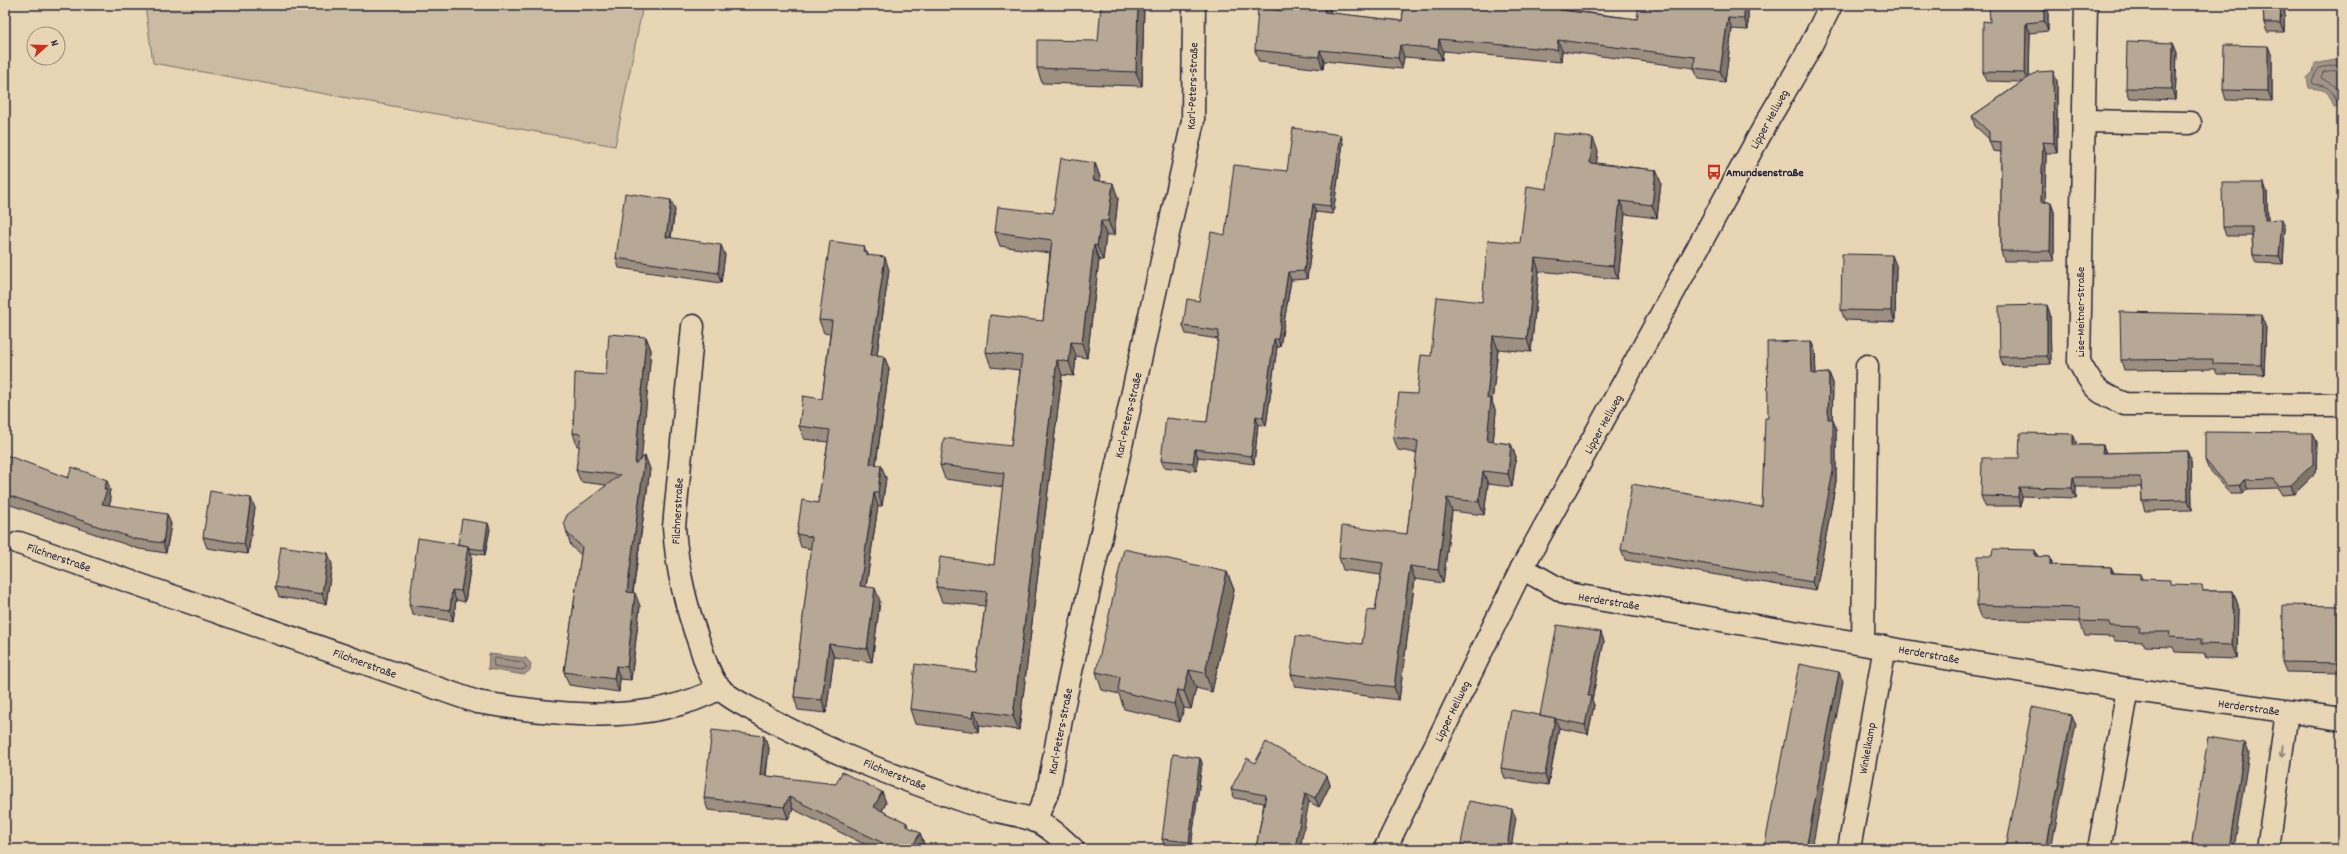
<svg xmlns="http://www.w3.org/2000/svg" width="2347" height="854" font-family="Dekko,sans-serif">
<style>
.green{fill:#cbbba2;stroke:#766e6e}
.water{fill:#a29588;stroke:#6f6769}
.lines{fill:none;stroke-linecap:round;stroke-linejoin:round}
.shore{stroke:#55505a;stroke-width:1}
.minor-casing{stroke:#22223b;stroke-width:25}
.minor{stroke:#e8d5b3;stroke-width:22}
.wall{fill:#9d9080;stroke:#22223b}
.shaded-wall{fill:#807668;stroke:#22223b}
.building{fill:#b7a895;stroke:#22223b}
.oneway{stroke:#857c77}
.labels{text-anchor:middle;stroke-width:3;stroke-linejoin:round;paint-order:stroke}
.street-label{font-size:12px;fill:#22223b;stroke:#e8d5b3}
.poi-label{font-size:12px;font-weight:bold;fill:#22223b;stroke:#e8d5b3;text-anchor:start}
</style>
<rect width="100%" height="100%" fill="#e8d5b3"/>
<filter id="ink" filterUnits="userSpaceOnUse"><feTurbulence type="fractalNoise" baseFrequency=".025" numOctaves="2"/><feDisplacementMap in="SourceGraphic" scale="8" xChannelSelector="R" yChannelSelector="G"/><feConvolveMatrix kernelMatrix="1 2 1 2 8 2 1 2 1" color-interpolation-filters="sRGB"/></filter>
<g filter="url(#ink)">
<polygon class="green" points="145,5 643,5 615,146 153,63"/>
<g class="water">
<path d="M2340,59L2342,61V106L2334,107C2328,90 2327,90 2309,88L2307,78L2313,72L2315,64Z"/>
<polygon points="489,654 526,658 531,664 530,670 524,675 488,669"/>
</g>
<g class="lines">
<g class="shore">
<path d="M2342,64L2319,68L2312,80L2313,84C2328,86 2331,88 2337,102H2342"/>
<polyline points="2342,69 2323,72 2321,78 2335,86 2342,97"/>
<polygon points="495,658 522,662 527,667 522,670 494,666 493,660"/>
</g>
<g class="minor-casing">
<g id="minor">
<path d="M2086,5L2079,362C2093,388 2097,393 2125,404L2342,405"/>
<polyline points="2085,121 2190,123"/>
<path d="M693,326L674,527C677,571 686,607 701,648C705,661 710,678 720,689C732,700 750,708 764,716C830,753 902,779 973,804C993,812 1014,813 1034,820C1048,825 1062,839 1073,849"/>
<path d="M19,543L477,702C556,715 647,727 720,688"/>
<polyline points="1522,568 1568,594 2128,689 2342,719"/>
<polyline points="1863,643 1867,366"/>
<polyline points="1035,821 1048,791 1064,703 1193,121 1194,5"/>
<polyline points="1385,849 1522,568 1768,120 1806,55 1831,5"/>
<polyline points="1849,849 1885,647"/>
<polyline points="2099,849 2128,689"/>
<polyline points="2268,849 2287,712"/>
</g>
</g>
<use href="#minor" class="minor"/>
</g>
<g class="wall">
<polygon points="1144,5 1142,86 1042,83 1037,68 1098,41"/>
<polygon points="1331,5 1330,13 1402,21 1404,5 1566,5 1566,10 1637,19 1748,5 1748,30 1732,29 1725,82 1698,79 1694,68 1562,51 1561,62 1443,51 1442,60 1404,57 1402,69 1324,61 1323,69 1259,62 1255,50 1284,11"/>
<polygon points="2048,5 2048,31 2030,33 2029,77 2057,81 2057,153 2046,153 2045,202 2051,202 2054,212 2054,261 2004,261 2001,251 2001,152 1993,151 1989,141 1989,139 1975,126 1972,116 2022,82 1986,81 1983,72 1990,22"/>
<polygon points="2263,5 2285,5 2284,32 2267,32 2264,23"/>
<polygon points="2173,43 2177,53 2175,100 2130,98 2126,88"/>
<polygon points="2272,56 2272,101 2226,100 2223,90"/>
<polygon points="1343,143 1333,214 1316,212 1307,279 1291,280 1280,347 1277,347 1266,426 1258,424 1254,464 1198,457 1196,471 1164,467 1161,460 1207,422 1218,339 1186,334 1183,326 1199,301 1225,235 1287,171"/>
<polygon points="1598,151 1596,163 1656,170 1661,183 1657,218 1625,214 1618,279 1539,271 1531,352 1498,349 1492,402 1496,412 1493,442 1511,444 1516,457 1512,487 1488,484 1484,515 1452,511 1443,583 1415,579 1399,700 1296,687 1291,674 1362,644 1375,611 1381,575 1343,570 1339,557 1407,534 1417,453 1398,450 1393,437 1417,394 1431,356 1482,302 1520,243 1547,189"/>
<polygon points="1095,163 1100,177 1100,181 1118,198 1114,235 1106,235 1103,260 1099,260 1087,358 1076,356 1074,376 1062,375 1019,730 979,725 978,732 915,724 910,709 976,672 985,606 942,602 936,587 994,565 1003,487 945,479 940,465 1011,446 1020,370 991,367 986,352 1043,321 1050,253 1000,246 995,232 1053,213"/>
<polygon points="2267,192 2268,219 2285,227 2283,264 2256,263 2253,255 2252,236 2226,236 2223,227"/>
<polygon points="675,210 671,238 725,255 721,283 619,268 616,258"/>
<polygon points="866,252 867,252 868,255 889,270 877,355 884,356 889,369 876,465 886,478 882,506 878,506 866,587 880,601 872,662 834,657 826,713 798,710 794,697 811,549 801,547 797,534 818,503 828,442 804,439 799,426 822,399 830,334 824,333 819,320"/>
<polygon points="1896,265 1895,322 1845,320 1841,310"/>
<polygon points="2047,305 2050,314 2051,364 2003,366 2000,357"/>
<polygon points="2266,325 2264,375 2217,374 2215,369 2124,370 2121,360"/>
<polygon points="646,337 651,350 641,459 645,456 650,469 633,593 640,606 631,680 620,679 619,692 569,685 564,672 581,555 571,546 567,533 606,485 581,482 576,470 580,446 577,446 573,433 606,375"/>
<polygon points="1811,341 1815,351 1816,374 1829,373 1833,383 1832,419 1833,419 1836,429 1836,481 1816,591 1625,560 1621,550 1762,507 1768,418"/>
<polygon points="2317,442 2316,473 2294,494 2282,495 2278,488 2248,489 2243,494 2231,494 2208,468 2205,460"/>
<polygon points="2077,444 2077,445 2103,445 2106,453 2187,451 2191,461 2192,510 2145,511 2142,501 2141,487 2076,487 2076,498 2022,496 2021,506 1985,506 1981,496 2019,458"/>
<polygon points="5,457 68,478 110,490 109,495 111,500 109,505 171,524 166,553 139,549 5,503"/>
<polygon points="255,508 248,554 207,548 203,537"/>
<polygon points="490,529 485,555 471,553 472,556 465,602 456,600 453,621 413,615 409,605 458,544"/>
<polygon points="2038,557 2050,557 2053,565 2111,567 2114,573 2141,574 2143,579 2204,591 2233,591 2238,605 2237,659 2206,658 2204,653 2175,652 2173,647 2145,646 2143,642 2115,641 2113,637 2085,636 2080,622 1982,619 1977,605"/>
<polygon points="332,564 326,604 279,597 275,587"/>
<polygon points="1227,572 1234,590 1212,692 1196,688 1191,709 1184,708 1180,722 1124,709 1119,694 1102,690 1096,672"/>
<polygon points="2342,606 2342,673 2286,672 2282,662"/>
<polygon points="1604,641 1592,700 1594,705 1588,734 1559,728 1548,785 1505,778 1501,768 1540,715"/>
<polygon points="764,736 769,748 766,776 882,792 886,803 882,811 907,823 908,827 920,833 924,844 922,849 874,849 793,809 788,819 708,810 704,798"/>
<polygon points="1200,758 1202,763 1191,847 1164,844 1162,839"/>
<polygon points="1255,763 1327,776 1330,785 1319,807 1309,802 1256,848 1264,803 1234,798 1231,789"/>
</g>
<g class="shaded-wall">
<polygon points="1138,5 1144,5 1142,86 1136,72"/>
<polygon points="1325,5 1331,5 1329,24 1324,12"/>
<polygon points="1561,5 1566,5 1564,21 1560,10"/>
<polygon points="1744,5 1748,5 1748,30 1744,19"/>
<polygon points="2044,5 2048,5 2048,31 2044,21"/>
<polygon points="2281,5 2285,5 2284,32 2280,23"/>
<polygon points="1728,18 1732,29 1725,82 1720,71"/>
<polygon points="2026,23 2030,33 2029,82 2025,73"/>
<polygon points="1439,39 1443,51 1442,60 1438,49"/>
<polygon points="1558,40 1562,51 1561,62 1557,50"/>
<polygon points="2173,43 2177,53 2175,100 2172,89"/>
<polygon points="1400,45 1404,57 1402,69 1398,58"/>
<polygon points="2268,46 2272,56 2272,101 2268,91"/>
<polygon points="1320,50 1324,61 1323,69 1319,57"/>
<polygon points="2053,71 2057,81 2057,153 2054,143"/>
<polygon points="1341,135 1343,143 1333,214 1330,206"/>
<polygon points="1593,138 1598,151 1595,176 1590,163"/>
<polygon points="2043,142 2046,153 2045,212 2041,202"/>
<polygon points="1095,163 1100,177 1099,194 1093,180"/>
<polygon points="1656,170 1661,183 1657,218 1652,205"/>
<polygon points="1113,183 1118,198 1114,235 1108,221"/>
<polygon points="2264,183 2267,192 2268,228 2265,220"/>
<polygon points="671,200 675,210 669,247 666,237"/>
<polygon points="1620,201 1625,214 1618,279 1613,266"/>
<polygon points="2051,202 2054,212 2054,261 2050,251"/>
<polygon points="1313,204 1316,212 1307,279 1304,271"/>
<polygon points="2282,219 2285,227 2283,264 2279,256"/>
<polygon points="1101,221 1106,235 1103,260 1097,246"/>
<polygon points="721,245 725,255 721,283 718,273"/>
<polygon points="1094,245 1099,260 1087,358 1082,343"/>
<polygon points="864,246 868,259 863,251"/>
<polygon points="1892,255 1896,265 1895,322 1891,311"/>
<polygon points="885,257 889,270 875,368 871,355"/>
<polygon points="1535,258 1539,271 1531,352 1527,339"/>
<polygon points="1288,272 1291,280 1280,347 1278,339"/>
<polygon points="2047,305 2050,314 2051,364 2047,356"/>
<polygon points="2262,315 2266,325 2264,375 2261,365"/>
<polygon points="1493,336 1498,349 1492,402 1496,412 1492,454 1487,441 1487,398"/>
<polygon points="646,337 651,350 640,476 635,464"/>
<polygon points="1274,339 1277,347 1266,426 1263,418"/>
<polygon points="1811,341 1815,351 1816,384 1812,374"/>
<polygon points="1071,342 1076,356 1074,376 1069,362"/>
<polygon points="884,356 889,369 874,477 870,464"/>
<polygon points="1057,360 1062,375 1019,730 1013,716"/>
<polygon points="1829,373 1833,383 1832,429 1828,419"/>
<polygon points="1256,416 1258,424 1254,464 1251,456"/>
<polygon points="1833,419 1836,429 1836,481 1816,591 1812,582"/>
<polygon points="2313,433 2317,442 2316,473 2294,494 2291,485"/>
<polygon points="2073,434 2077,444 2077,455 2073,445"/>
<polygon points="1511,444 1516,457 1512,487 1508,474"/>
<polygon points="2103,445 2106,454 2102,453"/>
<polygon points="1195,449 1198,457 1196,471 1193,463"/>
<polygon points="2187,451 2191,461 2192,510 2188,500"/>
<polygon points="645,456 650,469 631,604 627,592"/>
<polygon points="881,465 886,478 882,506 878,493"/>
<polygon points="1483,471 1488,484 1484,515 1479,502"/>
<polygon points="2073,477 2076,487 2076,498 2072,488"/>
<polygon points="107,480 110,490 109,495 111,500 106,514 102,504 104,489"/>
<polygon points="2244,480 2248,489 2243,494 2240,485"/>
<polygon points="2019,487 2022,496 2021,506 2018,497"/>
<polygon points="874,493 878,506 864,599 860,586"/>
<polygon points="251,498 255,508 248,554 244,544"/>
<polygon points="1447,498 1452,511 1443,583 1438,570"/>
<polygon points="167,514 171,524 166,553 163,543"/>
<polygon points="488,523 490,529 485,555 484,550"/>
<polygon points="468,546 472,556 465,602 461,591"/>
<polygon points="2035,550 2041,564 2035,556"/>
<polygon points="328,553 332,564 326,604 322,594"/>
<polygon points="2050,557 2055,571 2050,565"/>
<polygon points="1410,566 1415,579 1399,700 1394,687"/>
<polygon points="2111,567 2117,581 2111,573"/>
<polygon points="1227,572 1234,590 1212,692 1205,673"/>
<polygon points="875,588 880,601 872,662 867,649"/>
<polygon points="452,590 456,600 453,621 450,610"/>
<polygon points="2233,591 2238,605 2237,659 2232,645"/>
<polygon points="635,593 640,606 631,680 627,667"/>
<polygon points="1601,632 1604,641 1592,700 1594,705 1588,734 1585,725 1588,696"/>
<polygon points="829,644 834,657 826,713 822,700"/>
<polygon points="616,666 620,679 619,692 614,679"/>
<polygon points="1189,670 1196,688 1191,709 1184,691"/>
<polygon points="1839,672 1843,681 1812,849 1806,849"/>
<polygon points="1177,690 1184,708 1180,722 1174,704"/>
<polygon points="974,710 979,725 978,732 973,717"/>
<polygon points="2072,715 2076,725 2051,849 2046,849"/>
<polygon points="1555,718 1559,728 1548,785 1545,775"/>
<polygon points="764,736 769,748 764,787 760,775"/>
<polygon points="2245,743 2249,753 2234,849 2229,849"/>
<polygon points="1200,758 1202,763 1191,847 1189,842"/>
<polygon points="1327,776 1330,785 1319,807 1315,798"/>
<polygon points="882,792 886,803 878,819 874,807"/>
<polygon points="1305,793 1309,802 1300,849 1295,849"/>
<polygon points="789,797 793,809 788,819 784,807"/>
<polygon points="1512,809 1516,818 1511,849 1507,849"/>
<polygon points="920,833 924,844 922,849 911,849"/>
</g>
<g class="building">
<polygon points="1101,5 1138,5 1136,72 1037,68 1037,40 1098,41"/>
<polygon points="1284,5 1325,5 1324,12 1402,21 1404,5 1561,5 1560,10 1637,19 1639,5 1744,5 1744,19 1728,18 1720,71 1694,68 1695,57 1558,40 1557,50 1439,39 1438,49 1400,45 1398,58 1320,50 1319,57 1255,50 1258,8 1284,11"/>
<polygon points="1989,5 2044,5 2044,21 2026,23 2025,73 1983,72 1983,21 1990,22"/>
<polygon points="2263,5 2281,5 2280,23 2264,23"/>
<polygon points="2127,41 2173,43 2172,89 2126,88"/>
<polygon points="2224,45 2268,46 2268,91 2223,90"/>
<polygon points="2053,71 2054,143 2043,142 2041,202 2051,202 2050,251 2001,251 2001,142 1989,141 1989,132 1972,116 2037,72"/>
<polygon points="1293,128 1341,135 1330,206 1313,204 1304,271 1288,272 1278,339 1274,339 1263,418 1256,416 1251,456 1195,449 1193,463 1161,460 1166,418 1207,422 1219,331 1183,326 1187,299 1199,301 1211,232 1225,235 1234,165 1287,171"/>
<polygon points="1553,133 1593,138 1590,163 1656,170 1652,205 1620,201 1613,266 1535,258 1527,339 1493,336 1487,398 1491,399 1487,441 1511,444 1508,474 1483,471 1479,502 1447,498 1438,570 1410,566 1394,687 1291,674 1296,636 1362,644 1367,610 1375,611 1383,563 1339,557 1342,526 1407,534 1418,441 1393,437 1399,393 1417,394 1421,355 1431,356 1437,297 1482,302 1488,240 1520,243 1527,186 1547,189"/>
<polygon points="1061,158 1095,163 1093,180 1113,183 1108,221 1101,221 1097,246 1094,245 1082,343 1071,342 1069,362 1057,360 1013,716 974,710 973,717 910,709 915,664 976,672 987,592 936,587 940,557 994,565 1004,473 940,465 944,438 1011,446 1022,356 986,352 990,315 1043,321 1052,240 995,232 998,207 1053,213"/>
<polygon points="2222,183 2264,183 2265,220 2282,219 2279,256 2253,255 2252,227 2223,227"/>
<polygon points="625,193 671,200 666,237 721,245 718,273 616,258"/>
<polygon points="830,241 864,246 863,251 867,252 867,255 885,257 871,355 884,356 870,464 881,465 878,493 874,493 860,586 875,588 867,649 829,644 822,700 794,697 812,537 797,534 802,500 818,503 830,430 799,426 803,396 822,399 832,321 819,320"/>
<polygon points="1842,254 1892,255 1891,311 1841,310"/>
<polygon points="2047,305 2047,356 2000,357 1999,306"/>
<polygon points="2120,312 2262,315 2261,365 2213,364 2213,359 2121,360"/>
<polygon points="609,334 646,337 635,464 645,456 627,592 635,593 627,667 616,666 614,679 564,672 582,547 567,533 564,522 567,515 620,475 576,470 581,434 573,433 575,373 606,375"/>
<polygon points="1811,341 1812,374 1829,373 1828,419 1833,419 1833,471 1812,582 1621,550 1632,484 1762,507 1765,418 1768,418 1767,342"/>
<polygon points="2205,432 2313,433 2313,464 2291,485 2278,486 2274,479 2244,480 2240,485 2228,486 2205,460"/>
<polygon points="2020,433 2073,434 2073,445 2103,445 2102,453 2187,451 2188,500 2142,501 2141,477 2073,477 2072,488 2019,487 2018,497 1981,496 1982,458 2019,458"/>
<polygon points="6,455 68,478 72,467 107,480 104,489 107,490 102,504 167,514 163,543 135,539 5,494 5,457"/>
<polygon points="210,491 251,498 244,544 203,537"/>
<polygon points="462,519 488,523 484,550 469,548 468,546 458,544"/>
<polygon points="418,538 468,546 461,591 452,590 450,610 409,605"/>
<polygon points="281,546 328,553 322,594 275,587"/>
<polygon points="1124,549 1227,572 1205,673 1189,670 1184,691 1177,690 1174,704 1118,691 1120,677 1096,672"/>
<polygon points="1993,549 2035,550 2035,556 2050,557 2050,565 2111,567 2111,573 2141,574 2141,579 2171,580 2171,584 2202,585 2203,591 2233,591 2232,645 2201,644 2201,639 2169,637 2170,632 2139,632 2140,627 2110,626 2110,622 2080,621 2080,608 1977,605 1978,556 1992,556"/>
<polygon points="2283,605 2342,606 2342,663 2282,662"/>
<polygon points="1557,625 1601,632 1588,696 1591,696 1585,725 1556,719 1555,718 1540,715"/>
<polygon points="1799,664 1839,672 1806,849 1764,849"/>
<polygon points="2032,707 2072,715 2046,849 2006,849"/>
<polygon points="1511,710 1555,718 1545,775 1501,768"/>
<polygon points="712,730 764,736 760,775 836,784 842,772 882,792 874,807 907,823 905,825 920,833 911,849 880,849 883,843 789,797 784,807 704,798"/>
<polygon points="2208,737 2245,743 2229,849 2191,849"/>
<polygon points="1266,742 1327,776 1315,798 1305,793 1295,849 1230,849 1231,843 1256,848 1266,795 1231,789 1247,758 1255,763"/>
<polygon points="1173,754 1200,758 1189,842 1162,839"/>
<polygon points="1469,801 1512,809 1507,849 1460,849"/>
<polygon points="986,847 991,849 985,849"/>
</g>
<defs><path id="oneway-shaft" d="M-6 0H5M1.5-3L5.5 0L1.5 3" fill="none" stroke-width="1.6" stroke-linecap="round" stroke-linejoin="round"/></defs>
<use class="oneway" href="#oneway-shaft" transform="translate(2282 751) rotate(98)"/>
</g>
<defs>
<g id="bus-bare" transform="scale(1.2)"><path d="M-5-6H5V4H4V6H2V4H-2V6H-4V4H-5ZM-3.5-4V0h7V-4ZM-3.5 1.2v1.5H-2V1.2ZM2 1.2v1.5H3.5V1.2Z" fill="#c8321e" stroke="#e8d5b3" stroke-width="2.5" paint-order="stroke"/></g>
</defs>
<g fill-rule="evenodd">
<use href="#bus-bare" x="1714" y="172"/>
</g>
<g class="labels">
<g class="street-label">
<text transform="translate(1192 86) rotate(-88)" y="4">Karl-Peters-Straße</text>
<text transform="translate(1769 119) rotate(-61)" y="4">Lipper Hellweg</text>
<text transform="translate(2080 312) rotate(-90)" y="4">Lise-Meitner-Straße</text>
<text transform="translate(1128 415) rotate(-77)" y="4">Karl-Peters-Straße</text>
<text transform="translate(1603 424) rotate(-61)" y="4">Lipper Hellweg</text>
<text transform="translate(677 511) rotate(-87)" y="4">Filchnerstraße</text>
<text transform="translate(59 557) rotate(19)" y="4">Filchnerstraße</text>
<text transform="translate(1609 601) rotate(9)" y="4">Herderstraße</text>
<text transform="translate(1929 654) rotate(10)" y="4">Herderstraße</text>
<text transform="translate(365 663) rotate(20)" y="4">Filchnerstraße</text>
<text transform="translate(2249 707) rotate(8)" y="4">Herderstraße</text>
<text transform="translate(1452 711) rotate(-64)" y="4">Lipper Hellweg</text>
<text transform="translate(1060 731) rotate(-79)" y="4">Karl-Peters-Straße</text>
<text transform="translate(1867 748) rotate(-80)" y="4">Winkelkamp</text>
<text transform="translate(895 774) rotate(22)" y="4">Filchnerstraße</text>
</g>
<g class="poi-label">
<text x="1726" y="176">Amundsenstraße</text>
</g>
</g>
<rect width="2347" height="854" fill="none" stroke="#e8d5b3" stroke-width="20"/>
<rect x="10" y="10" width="2327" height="834" fill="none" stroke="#22223b" stroke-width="1.5" filter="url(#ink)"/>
<g transform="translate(46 46) rotate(70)"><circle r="19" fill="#e8d5b3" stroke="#998d83"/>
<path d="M0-3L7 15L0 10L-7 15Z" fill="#c8321e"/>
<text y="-6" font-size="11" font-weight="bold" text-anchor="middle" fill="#22223b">N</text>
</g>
</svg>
